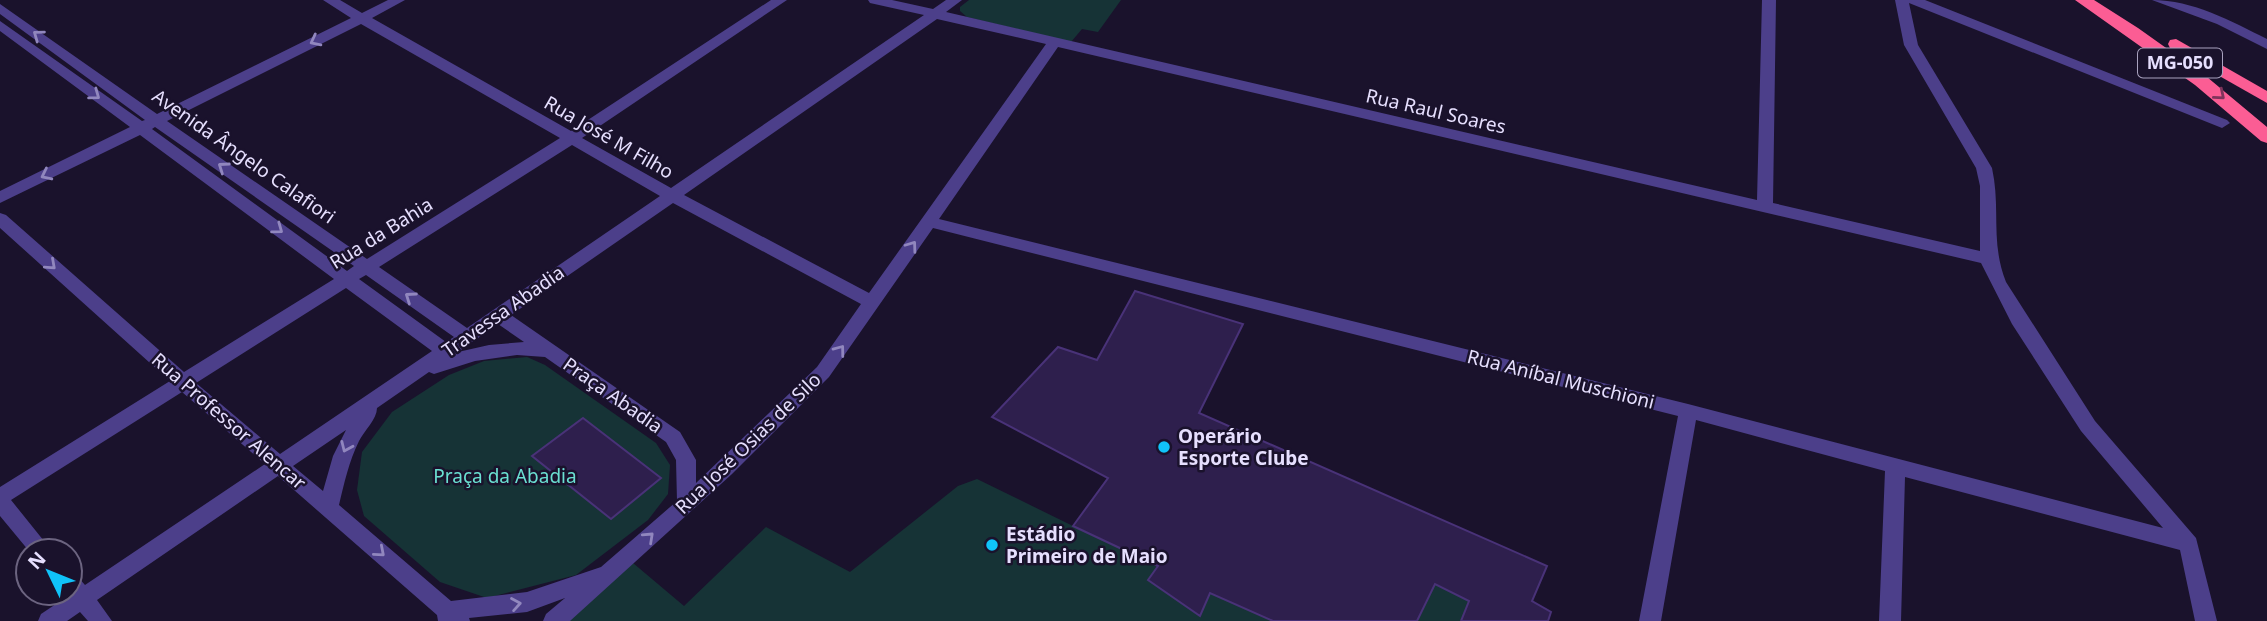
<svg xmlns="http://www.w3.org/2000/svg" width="2267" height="621" font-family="'Noto Sans',sans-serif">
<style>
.green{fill:#163336}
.building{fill:#2e1f4d;stroke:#493278;stroke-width:2}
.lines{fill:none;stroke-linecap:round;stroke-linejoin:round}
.minor{fill:#4c3f8a;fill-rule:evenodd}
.highway{fill:#fb5d94;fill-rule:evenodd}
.oneway{stroke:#9187be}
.oneway2{stroke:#7f345b}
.poi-dot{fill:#10c3f9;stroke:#1a122c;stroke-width:2.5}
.labels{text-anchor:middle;stroke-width:5;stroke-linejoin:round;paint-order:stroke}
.shield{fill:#1a122c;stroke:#a9a2bf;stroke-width:2}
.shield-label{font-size:18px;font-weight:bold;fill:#e6dffe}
.street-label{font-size:19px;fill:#e6dffe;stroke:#1a122c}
.poi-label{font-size:19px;font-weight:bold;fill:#e6dffe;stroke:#1a122c;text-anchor:start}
.park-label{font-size:19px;fill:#6adfd1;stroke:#1a122c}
</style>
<rect width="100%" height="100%" fill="#1a122c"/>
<g class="green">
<polygon points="969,0 1121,0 1098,32 1082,29 1071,42 967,17 960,11 960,7"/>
<polygon points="1135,291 1243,324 1200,413 1547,566 1532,601 1551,612 1548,621 567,621 633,563 684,606 766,527 850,572 958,486 977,479 1073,526 1108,478 992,417 1058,347 1097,360"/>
<polygon points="527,357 545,365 656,443 670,465 668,494 648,520 576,575 487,598 440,582 364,516 357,490 362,452 392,412 449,375 484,361"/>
</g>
<g class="building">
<polygon points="1135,291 1243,324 1199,413 1547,566 1532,601 1551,612 1548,621 1461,621 1469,601 1435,584 1417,621 1273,621 1210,593 1200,616 1148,580 1158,566 1073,526 1108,478 992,417 1058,347 1097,360"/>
<polygon points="583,418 661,478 611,519 532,456"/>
</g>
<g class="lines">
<g class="minor">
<path d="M323,0H340L362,13L388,0H405L372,18L571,131L771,0H787L582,138L671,188L924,15L870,3L868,0H892L933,9L946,0H962L946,12L1757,200L1762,0H1776L1773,203L1980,251V186L1976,168L1904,45L1895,0H1925L2227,120L2230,123L2222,128L2217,126L1909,3L1918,45L1992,168C2001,209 1990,242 2006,282L2095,421L2196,538L2217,621H2195L2180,550L1905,477L1901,621H1879L1885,471L1696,420L1661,621H1639L1678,416L933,228L829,377L732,474L570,621H543L546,614L565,598L527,612L469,618L470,621H438L437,615L278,476L97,600L112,621H88L80,612L67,621H38L41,614L68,596L65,593H70V574L77,576L85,585L265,464L182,392L11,500L52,551H29L0,516V487L170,381L0,228V213L6,215L184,372L334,279L140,135L0,203V191L130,127L0,31V21L142,121L145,120L0,14V4L157,114L351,18ZM937,19L1046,44L869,293L684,195ZM361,24L560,138L367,259L167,121ZM1058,47L1981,263L2012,324L2081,431L2163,528L1688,404L939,219ZM155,127L354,266L347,271L152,129ZM572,145L660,196L467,328L379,267ZM673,203L861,304L817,367L696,483V460L680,432L511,315ZM366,275L454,337L446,342L359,279ZM346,288L432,351L280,454L196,383ZM498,324L524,342L489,345L458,352ZM517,355L545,357L666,442L676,460L677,501L601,567L527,592L451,601L339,505C344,484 349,461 359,441C364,431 377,419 377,408L429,372L434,374L475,361ZM346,430L333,456L323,491L293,466Z"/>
<path d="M2152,0C2193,0 2231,21 2267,39V49L2217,24Z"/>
</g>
<g class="highway">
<polygon points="2075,0 2094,0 2138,28 2207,77 2267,127 2267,143 2261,141 2195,85"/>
<polygon points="2176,39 2267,91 2267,103 2170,48 2168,44 2170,40"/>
</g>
</g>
<defs><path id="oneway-chevron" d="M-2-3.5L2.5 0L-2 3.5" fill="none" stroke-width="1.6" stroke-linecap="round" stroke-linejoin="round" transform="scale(1.75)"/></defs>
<g class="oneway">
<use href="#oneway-chevron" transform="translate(38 35) rotate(-144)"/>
<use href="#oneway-chevron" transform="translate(315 41) rotate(153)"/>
<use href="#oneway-chevron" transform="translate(95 95) rotate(36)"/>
<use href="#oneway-chevron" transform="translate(223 167) rotate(-145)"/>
<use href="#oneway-chevron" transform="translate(46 175) rotate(154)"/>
<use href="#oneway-chevron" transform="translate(278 229) rotate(36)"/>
<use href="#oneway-chevron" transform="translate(912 246) rotate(-54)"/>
<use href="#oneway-chevron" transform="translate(51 265) rotate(42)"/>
<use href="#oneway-chevron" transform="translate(410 297) rotate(-145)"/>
<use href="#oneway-chevron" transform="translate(840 350) rotate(-53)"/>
<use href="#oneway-chevron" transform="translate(346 447) rotate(114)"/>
<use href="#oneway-chevron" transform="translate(649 537) rotate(-43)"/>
<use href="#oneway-chevron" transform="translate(380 552) rotate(41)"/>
<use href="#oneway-chevron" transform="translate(516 604) rotate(-10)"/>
</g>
<use class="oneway2" href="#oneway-chevron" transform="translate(2220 95) rotate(40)"/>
<g class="poi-dot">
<circle cx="1164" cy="447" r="7"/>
<circle cx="992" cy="545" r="7"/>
</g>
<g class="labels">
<rect class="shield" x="2138" y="48.5" width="84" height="29" rx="5"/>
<g class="shield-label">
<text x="2180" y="69">MG-050</text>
</g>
<g class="street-label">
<text transform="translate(1436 111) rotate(13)" y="7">Rua Raul Soares</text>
<text transform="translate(609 137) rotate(30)" y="7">Rua José M Filho</text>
<text transform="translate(244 156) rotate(35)" y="7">Avenida Ângelo Calafiori</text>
<text transform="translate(381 233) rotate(-32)" y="7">Rua da Bahia</text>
<text transform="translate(503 311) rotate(-35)" y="7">Travessa Abadia</text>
<text transform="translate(1561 379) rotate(14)" y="7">Rua Aníbal Muschioni</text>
<text transform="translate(613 395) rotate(35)" y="7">Praça Abadia</text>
<text transform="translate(229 421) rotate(41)" y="7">Rua Professor Alencar</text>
<text transform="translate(748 443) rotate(-44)" y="7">Rua José Osias de Silo</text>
</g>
<g class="poi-label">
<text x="1178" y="443">Operário<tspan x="1178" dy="22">Esporte Clube</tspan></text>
<text x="1006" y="541">Estádio<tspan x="1006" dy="22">Primeiro de Maio</tspan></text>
</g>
<g class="park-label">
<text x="505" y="483">Praça da Abadia</text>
</g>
</g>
<g transform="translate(49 572) rotate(313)"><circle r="33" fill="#1a122c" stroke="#6c6480" stroke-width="2"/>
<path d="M0-5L12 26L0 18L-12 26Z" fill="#10c3f9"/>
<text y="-10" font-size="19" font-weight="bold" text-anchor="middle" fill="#e6dffe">N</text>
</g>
</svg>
